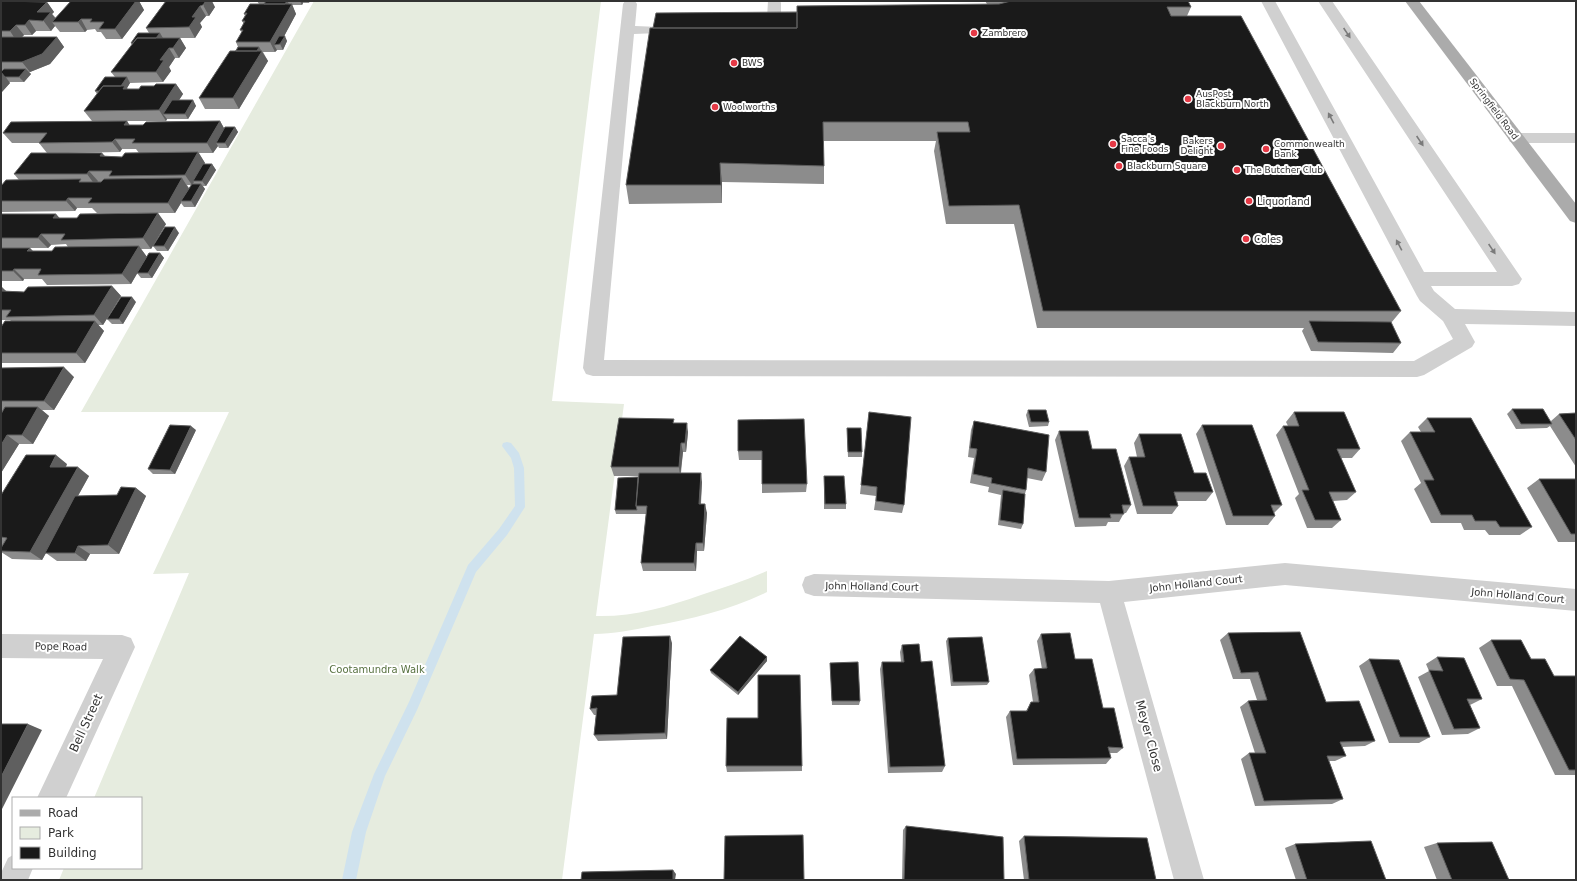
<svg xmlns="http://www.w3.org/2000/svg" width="1577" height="881" font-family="'DejaVu Sans',sans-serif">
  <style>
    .green { fill: #e6ecdf }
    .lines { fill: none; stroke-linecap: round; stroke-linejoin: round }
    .stream { fill: #cfe2ee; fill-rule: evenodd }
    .minor { fill: #d0d0d0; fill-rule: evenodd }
    .major { fill: #ababab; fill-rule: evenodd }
    .wall { fill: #8c8c8c; fill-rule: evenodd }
    .shaded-wall { fill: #5f5f5f }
    .building { fill: #1a1a1a; stroke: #5f5f5f }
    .oneway { fill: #7a7a7a }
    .poi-dot { fill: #e63946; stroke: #fff; stroke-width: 1.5 }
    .labels { text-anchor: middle; stroke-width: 4; stroke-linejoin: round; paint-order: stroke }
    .far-poi-label { font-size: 9px; fill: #333; stroke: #fff; text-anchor: start }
    .far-street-label { font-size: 9px; fill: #333; stroke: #fff }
    .poi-label { font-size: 10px; fill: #333; stroke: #fff; text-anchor: start }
    .street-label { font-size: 10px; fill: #333; stroke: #fff }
    .park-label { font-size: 10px; fill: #56703f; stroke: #fff }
    .near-street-label { font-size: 12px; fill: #333; stroke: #fff }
  </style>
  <rect width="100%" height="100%" fill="#fff"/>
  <path class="green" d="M314 1H601L552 401 624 404 596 616C633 617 667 607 701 595 723 588 745 581 767 571V592C730 610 692 619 652 626 633 630 613 634 594 634L562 880H59L64 868H141V798H94L189 573 153 574 229 412H81Z"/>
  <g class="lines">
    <path class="stream" d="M507 442 511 443 519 453 524 468 525 507 507 535 476 572 417 710 385 776 366 832 356 880H342L352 832 374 774 409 702 468 565 499 529 515 506 514 468 511 458 502 446 503 443Z"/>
    <path class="minor" d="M625 1H635L637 4 635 26 659 27 661 30 659 33 634 34 604 360 1414 361 1453 339 1443 321 1420 301 1417 296 1261 1H1275L1424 272H1497L1318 1H1332L1522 279 1519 284 1512 286H1431L1434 291 1455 309 1576 312V326L1465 324 1475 342 1472 347 1424 375 1417 377 593 376 586 374 583 368 623 4Z
      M768 1H780L781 3V18L779 21 774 22 769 21 767 18Z
      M1516 133H1576V143H1516L1510 142 1508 138 1510 134Z
      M1285 563 1576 589V611L1285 585 1124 602 1204 880H1174L1100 603 814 596 805 593 802 585 805 577 814 574 1109 581Z
      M1 634 122 635 131 638 135 647 66 798H37L103 659 1 658Z
      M13 855V868H33L28 880H1V873L8 858Z"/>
    <path class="major" d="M1405 1H1419L1576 204V223L1570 221Z"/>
  </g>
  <path class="wall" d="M35 1H139L144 10 122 39H106L101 32H97L95 29 87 30 85 32H60L55 26 51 31H36L32 35H24L22 37H57L64 47 50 64 30 72H29L31 74 24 82H9L10 83 1 93V3L36 2ZM47 2H70L56 18 52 14 54 12Z
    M166 1 215 7 209 16H206L200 23 202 27 195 38H163H180L186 48 179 58H175L169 67 171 71 163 82 130 83 127 88V89H139L154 86 176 84 183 94 179 100H193L196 106 188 119H167L166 121H127L129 125H143L220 121 224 128 235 127 238 132 228 148H219L218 146 213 153H199L205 163 204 164H212L216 170 206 186H203L205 189 195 207H184L181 203 175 213H97L92 208H77L75 211 1 212V186L19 180 14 174 47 153 39 143H12L3 133 92 121 84 111 97 94 95 91 115 77 111 72 132 45 131 43 149 33 146 28ZM122 149H136L139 153 122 157 105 156 102 153H68L120 152ZM187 185H191L189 188Z
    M257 1H310L309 3H303L302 5H292L296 14 284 36 287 41 283 50H277L275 52H263L268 61 239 109H205L199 98 238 47 236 42 242 32 240 30 244 24 242 21 245 16 244 14 259 4Z
    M985 1H1188L1191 7 1187 16 1401 311 1391 323 1401 343 1393 353 1311 351 1302 331 1304 328H1037L1014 224H946L934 151 936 141H823L824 166V184L722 182V203L629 204 626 185 653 28 797 12 989 4H987Z
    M1 214H56L59 218 166 224 151 249H141L147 257 142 265 160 253 164 258 152 278H141L137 273 131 284 47 285 42 279H24L23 281H1ZM66 244 68 247 52 251H33L30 248H48L51 245Z
    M179 233 168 251H157L153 246Z
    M112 286 121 296 103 325H98L104 331 85 363H1V327L11 321 10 320H1V287L6 291 24 292Z
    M136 302 123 324H112L107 319Z
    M1 368 74 377 54 410H42L49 416 33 444H19L1 473 3 411H1Z
    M1512 409 1551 421 1559 414 1576 413V467L1550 426 1547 428 1516 429 1507 414Z
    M1028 410 1049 422 1048 426 1029 427 1026 415Z
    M869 412 904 505 902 513 874 510 876 496 860 494Z
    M1294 412 1360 449 1352 458H1341L1356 492 1347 500 1333 501 1341 520 1332 528H1307L1295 498 1299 494 1276 435 1283 426H1288L1286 422Z
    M1427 418 1532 527 1520 535H1489L1485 530H1464L1461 523H1431L1414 489 1421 483 1401 441 1410 432H1421L1418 427Z
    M738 420 807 484 806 492 762 493V460H739L738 451Z
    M974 421 1046 472 1042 481 1027 478 1026 490 1025 494 1023 524 1021 529 998 525 1001 495 988 492 989 487 970 483 974 458 968 457 971 430Z
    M674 423 688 432 686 452H683L681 473 702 482 701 504 707 513 704 551H697L696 571H643L641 563 646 514H616L615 510 638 477 639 476H614L611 467Z
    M1202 425 1282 505 1274 513 1275 516 1268 525H1226L1196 434Z
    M847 428 862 452V457H848L847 433Z
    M196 430 175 474H153L148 469Z
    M1059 431 1092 449 1131 505 1126 513H1124L1119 522H1108L1106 526 1075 527 1055 440Z
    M1139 434 1194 473 1213 492 1206 501H1177L1178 506 1172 514H1137L1124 466 1129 457H1137L1134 443Z
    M67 464 66 467 89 476 78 496 117 495 136 488 146 496 119 554H90L86 561H57L46 553 42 560 12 559 1 552V548L3 545H1V495Z
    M824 476 846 504V509H824Z
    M1539 479H1576V542H1558L1527 488Z
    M1228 633 1326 702 1375 741 1365 746 1342 747 1346 756 1335 761H1329L1343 799 1332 804 1255 806 1241 759 1249 753H1255L1240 707 1248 701 1257 700 1250 679H1233L1220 640Z
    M1041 634 1075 659 1103 708 1123 748 1117 753H1110L1111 758 1106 764 1013 765 1006 717 1010 711H1026L1031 702H1033L1029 675 1034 669H1042L1037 641Z
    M948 638 989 682 987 685 951 686 946 641Z
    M1491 640 1531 659 1554 676H1576V775H1555L1512 686H1497L1479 648Z
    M672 643 667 739 598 741 594 735 596 715H594L590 709 617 695Z
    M902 645 921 662 945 766 942 772 888 773 880 669 882 662H901L900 652Z
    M767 657V661L738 695 711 673 710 670Z
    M1437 657 1482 699 1470 705 1480 728 1468 734 1442 735 1418 677 1429 671 1426 664Z
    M1369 659 1430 737 1419 743H1389L1359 666Z
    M830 663 860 701 859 705H832Z
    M726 766H802V771L727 772Z
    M906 826 1004 880H902L903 830Z
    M1024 836 1156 880H1024L1019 841Z
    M1437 843 1509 880H1437L1424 847Z
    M1295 844 1386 880H1296L1285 848Z"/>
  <path class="shaded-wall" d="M136 1H139L144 10 122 39 115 29Z
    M206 1H212L215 7 209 16 203 5Z
    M287 1 290 5 283 9Z
    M300 1H303V3L302 5Z
    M47 2 54 12 52 14 58 22H52L55 26 51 31 37 12Z
    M292 4 296 14 280 44 274 45 277 50 275 52 270 42Z
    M200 6 206 16 200 23 202 27 195 38 189 27 192 17Z
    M81 19 87 30 85 32 78 22Z
    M29 20 36 31 32 35 25 25Z
    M16 25 24 35 17 42 10 31Z
    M160 33 163 38 152 43Z
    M285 36 287 41 283 50 280 44Z
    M57 37 64 47 50 64 30 72 22 62Z
    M180 38 186 48 179 58 173 48Z
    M259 47 268 61 239 109 233 98 254 56Z
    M169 48 175 58 169 67 171 71 163 82 156 72 160 60Z
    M26 69 31 74 24 82 19 77Z
    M2 72 10 83 1 93V73Z
    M127 77 130 83 127 88 132 96 117 91Z
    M176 84 183 94 170 114H163L167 119 166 121 159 110Z
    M193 100 196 106 188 119 185 114Z
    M127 121 134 132 124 125Z
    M220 121 226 132 216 143 218 146 213 153 207 143Z
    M235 127 238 132 228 148 225 143Z
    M115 139 122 149 120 152 112 142Z
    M198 152 205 163 195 181H193L194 182 192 185 185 175Z
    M102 153 110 163 100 156Z
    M720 163 722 182V203L721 185Z
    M212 164 216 170 206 186 202 181Z
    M89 171 98 181 95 185 87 174Z
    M182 178 189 189 181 201V203L175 213 168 203Z
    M201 184 205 189 195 207 191 201Z
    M68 198 77 208 75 211 66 201Z
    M158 213 166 224 151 249 143 238Z
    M56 214 65 224 53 218Z
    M175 227 179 233 168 251 164 246Z
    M41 234 51 245 48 248 38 238Z
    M139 246 147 257 131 284 122 274Z
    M30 248 39 258 27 251Z
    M160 253 164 258 152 278 148 273Z
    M14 269 24 279 23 281 13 271Z
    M112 286 121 296 103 325 94 315Z
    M2 287 12 297 1 293V289Z
    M132 297 136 302 123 324 119 319Z
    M95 321 104 331 85 363 76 353Z
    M64 367 74 377 54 410 44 401Z
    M38 407 49 416 33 444 22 435Z
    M687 423 688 432 686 452 685 443Z
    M191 426 196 430 175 474 170 470Z
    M7 435 19 444 1 473V445Z
    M681 443 683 452 680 476 679 467Z
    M56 455 67 464 61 476 50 467Z
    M78 467 89 476 42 560 30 552Z
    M701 473 702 482 700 512 699 504Z
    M136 488 146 496 119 554 108 545Z
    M705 504 707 513 704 551 703 543Z
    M696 543 697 551 696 571 694 563Z
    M78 546 90 554 86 561 75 553Z
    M670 636 672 643 667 739 665 733Z
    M767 657V661L738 695V692Z
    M28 724 42 730 1 811V777Z
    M673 870 676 874 675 880H673Z"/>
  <path class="building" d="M2 1 47 2 37 12H51L43 21 29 20 25 25H16L10 31H1V3Z
    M71 1H136L115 29H99L104 22H90L92 19H81L78 22H52Z
    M166 1H206L203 5 200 6 192 17H196L189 27 146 28Z
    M266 1H287L285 4H264Z
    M1011 1H1188L1191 7H1167L1171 16H1241L1401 311H1043L1019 205 949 206 937 132H970L968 122H823L824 166 720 163 721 185H626L650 28H797V6L999 4Z
    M250 4H292L270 42H236L243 30H240L245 21H242L247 13 244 14Z
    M797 12V28H653L656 13Z
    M138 33H160L156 38H137L133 43H131Z
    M279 36H285L280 44 274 45Z
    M1 37H57L42 54 22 62H1Z
    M137 38H180L173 48H169L160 60H164L156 72H111Z
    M238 47H259L257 51H236Z
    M230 51H262L233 98H199Z
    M4 69H26L19 77H5L1 72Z
    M105 77H127L121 86H103L99 91H95Z
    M156 84H176L159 110 84 111 103 86H125L123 89H139L141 86H154Z
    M172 100H193L185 114H163Z
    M127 121 124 125H143L146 122 220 121 207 143H132L135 139H115L112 142 39 143 47 133H3L11 122Z
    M225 127H235L225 143H216Z
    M198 152 185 175 109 176 112 171H89L87 174H14L31 153H102L100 156 122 157 125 153Z
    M203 164H212L202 181H193Z
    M182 178 168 203H88L92 198H68L66 201H1V186L6 180 81 179 79 182H101L104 179Z
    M192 184H201L191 201H181Z
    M158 213 143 238 61 240 65 234H41L38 238H1V214H56L53 218H77L80 214Z
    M165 227H175L164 246H153Z
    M139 246 122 274 38 275 41 269H14L13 271H1V248H30L27 251H52L55 247Z
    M149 253H160L148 273H137Z
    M112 286 94 315 6 317 11 310H1V291L24 292 28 287Z
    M121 297H132L119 319H107Z
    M5 321H95L76 353H1V327Z
    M1309 321 1391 322 1401 343 1318 342Z
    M64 367 44 401H1V368Z
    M5 407H38L22 435H7L1 445V414Z
    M1512 409H1543L1552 424H1521Z
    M1028 410H1046L1049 422H1031Z
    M869 412 911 417 904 505 876 501 877 487 861 485Z
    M1294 412H1344L1360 449H1337L1356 492H1329L1341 520H1315L1302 490H1309L1283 426H1299Z
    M1576 413V440L1559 414Z
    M619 418 674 419 673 423H687L685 443H681L679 467H611Z
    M1427 418H1471L1532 527H1500L1496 521H1475L1472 515H1441L1424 480H1434L1410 432H1435Z
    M804 419 807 484H762V451H738V420Z
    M974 421 1049 435 1046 472 1028 468 1026 490 991 483 992 478 973 474 977 449 970 448Z
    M170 425 191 426 170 470 148 469Z
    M1202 425H1252L1282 505H1271L1275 516H1233Z
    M847 428H861L862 452H848Z
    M1059 431H1088L1092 449H1116L1131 505H1122L1124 514H1110L1111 518H1079Z
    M1139 434H1181L1194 473H1206L1213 492H1174L1178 506H1143L1129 457H1145Z
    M26 455H56L50 467H78L30 552 1 551V548L7 538 1 537V495Z
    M639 473H701L699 504H705L703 543H696L694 563H641L647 506H636Z
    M824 476H844L846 504H825Z
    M638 477 636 506 637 510H615L618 478Z
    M1539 479H1576V534H1571Z
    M121 487 136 488 108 545 78 546 75 553H45L75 496 117 495Z
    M1003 490 1025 494 1023 524 1000 520Z
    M1300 632 1326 702 1359 701 1375 741 1340 742 1346 756H1327L1343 799 1264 801 1249 753H1266L1248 701 1267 700 1258 672 1241 673 1228 633Z
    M1070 633 1075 659H1092L1103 708H1114L1123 748 1108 747 1111 758 1017 759 1010 711H1027L1031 702H1039L1034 669 1047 668 1041 634Z
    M670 636 665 733 594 735 597 708 590 709 592 696 617 695 623 637Z
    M740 636 767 657 738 692 710 670Z
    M982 637 989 682H953L948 638Z
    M1491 640H1521L1531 659H1545L1554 676H1576V770H1569L1524 680 1510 679Z
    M919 644 921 662 932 661 945 766 890 767 882 662H904L902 645Z
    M1437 657 1464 658 1482 699H1467L1480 728 1454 729 1429 670 1443 671Z
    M1369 659 1399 660 1430 737H1400Z
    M858 662 860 701H832L830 663Z
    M758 675H800L802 766H726L727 718H758Z
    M1 724H28L1 777Z
    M906 826 1003 837 1004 880H904Z
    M803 835 804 880H724L725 836Z
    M1024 836 1147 838 1156 880H1029Z
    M1371 841 1386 880H1307L1295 844Z
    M1492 842 1509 880H1452L1437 843Z
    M673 870V880H581L582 872Z"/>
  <defs><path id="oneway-solid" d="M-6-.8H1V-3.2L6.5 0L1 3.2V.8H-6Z"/></defs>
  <g class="oneway">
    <use href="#oneway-solid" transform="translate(1347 33) rotate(56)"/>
    <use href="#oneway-solid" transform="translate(1331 118) rotate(-118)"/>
    <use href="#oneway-solid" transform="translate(1420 141) rotate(56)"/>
    <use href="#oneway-solid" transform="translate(1399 245) rotate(-118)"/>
    <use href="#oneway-solid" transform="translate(1492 249) rotate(56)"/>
  </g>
  <g class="poi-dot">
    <circle cx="974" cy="33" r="4"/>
    <circle cx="734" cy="63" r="4"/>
    <circle cx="1188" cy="99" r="4"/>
    <circle cx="715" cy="107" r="4"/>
    <circle cx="1113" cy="144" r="4"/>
    <circle cx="1221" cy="146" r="4"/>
    <circle cx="1266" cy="149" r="4"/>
    <circle cx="1119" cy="166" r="4"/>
    <circle cx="1237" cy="170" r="4"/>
    <circle cx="1249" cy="201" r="4"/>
    <circle cx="1246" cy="239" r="4"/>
  </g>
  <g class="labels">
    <g class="far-poi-label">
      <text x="982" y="36">Zambrero</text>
      <text x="742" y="66">BWS</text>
      <text x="1196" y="97">AusPost<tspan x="1196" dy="10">Blackburn North</tspan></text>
      <text x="723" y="110">Woolworths</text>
      <text x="1121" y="142">Sacca's<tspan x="1121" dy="10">Fine Foods</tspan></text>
      <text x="1213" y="144" text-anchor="end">Bakers<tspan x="1213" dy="10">Delight</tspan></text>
      <text x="1274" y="147">Commonwealth<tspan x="1274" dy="10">Bank</tspan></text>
      <text x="1127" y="169">Blackburn Square</text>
      <text x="1245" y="173">The Butcher Club</text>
    </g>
    <g class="far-street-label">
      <text transform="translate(1494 109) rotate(53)" y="3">Springfield Road</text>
    </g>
    <g class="poi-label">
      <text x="1257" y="205">Liquorland</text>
      <text x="1254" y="243">Coles</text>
    </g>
    <g class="street-label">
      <text transform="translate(1196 583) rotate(-6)" y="4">John Holland Court</text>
      <text transform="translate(872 586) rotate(1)" y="4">John Holland Court</text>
      <text transform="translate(1518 595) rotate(5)" y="4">John Holland Court</text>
      <text transform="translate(61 646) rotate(1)" y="4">Pope Road</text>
    </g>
    <g class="park-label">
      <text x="377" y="673">Cootamundra Walk</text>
    </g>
    <g class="near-street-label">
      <text transform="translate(86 723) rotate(-65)" y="4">Bell Street</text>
      <text transform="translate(1149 736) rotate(75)" y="4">Meyer Close</text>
    </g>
  </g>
  <rect width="1577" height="881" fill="none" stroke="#333333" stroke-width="4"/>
  <rect x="12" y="797" width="130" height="72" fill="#ffffff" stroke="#adadad"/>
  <rect x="20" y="810" width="20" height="6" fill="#ababab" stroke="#adadad"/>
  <text x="48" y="817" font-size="12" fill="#333333">Road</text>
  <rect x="20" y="827" width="20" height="12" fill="#e6ecdf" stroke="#adadad"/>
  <text x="48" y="837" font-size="12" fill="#333333">Park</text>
  <rect x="20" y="847" width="20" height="12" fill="#1a1a1a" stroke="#adadad"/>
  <text x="48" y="857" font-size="12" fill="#333333">Building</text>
</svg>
